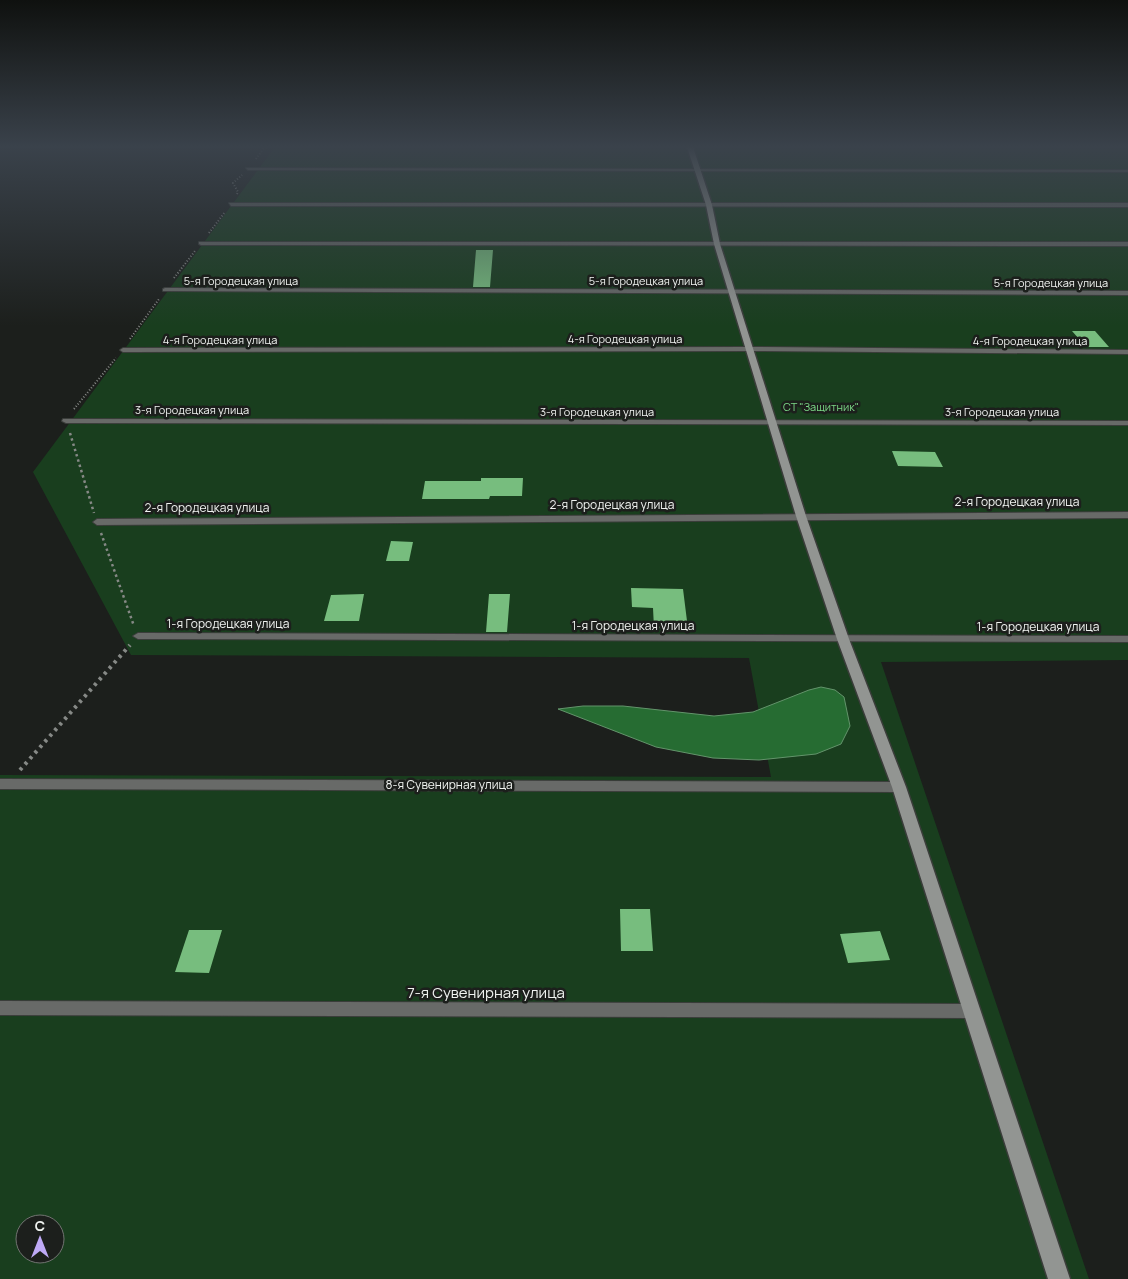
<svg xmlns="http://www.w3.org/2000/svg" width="1128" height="1279" font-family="Manrope,sans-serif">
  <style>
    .green { fill: #193e1e; fill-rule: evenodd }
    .water { fill: #266c32; stroke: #63946b }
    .building { fill: #77bd7e }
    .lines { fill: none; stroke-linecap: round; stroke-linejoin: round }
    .lane-casing { stroke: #3a3d3a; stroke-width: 2 }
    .secondary-casing { stroke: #3a3d3a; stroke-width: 3 }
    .path-far2 { stroke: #868986; stroke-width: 2; stroke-dasharray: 1 2; stroke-linecap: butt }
    .path-far1 { stroke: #868986; stroke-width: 2.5; stroke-dasharray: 2.5 3; stroke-linecap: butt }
    .path { stroke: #868986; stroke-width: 4; stroke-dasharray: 3 4.5; stroke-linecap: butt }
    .lane { fill: #686a68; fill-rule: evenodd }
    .secondary { fill: #929592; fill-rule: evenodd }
    .labels { text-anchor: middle; stroke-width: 5; stroke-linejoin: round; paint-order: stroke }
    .far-street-label { font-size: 11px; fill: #f0f3f0; stroke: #1c1f1c }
    .far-park-label { font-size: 11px; fill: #7cd987; stroke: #1c1f1c }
    .street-label { font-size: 12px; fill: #f0f3f0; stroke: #1c1f1c }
    .near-street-label { font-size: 15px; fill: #f0f3f0; stroke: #1c1f1c }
  </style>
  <rect width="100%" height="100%" fill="#1c1f1c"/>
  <path class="green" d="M275 147H1128V660L881 662 1089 1279H0V775L771 777 749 658 131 655 33 472ZM25 1224H55V1254H25Z"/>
  <path class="water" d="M821 687 835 690 844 697 850 726 841 744 816 754 759 760 713 758 656 747 558 709 583 706H623L714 716 753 712 809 690Z"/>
  <path class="building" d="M476 250H493L490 287H473Z
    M1072 331H1095L1109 347H1086Z
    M892 451 935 452 943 467 898 466Z
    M481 478H523L522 496H490L489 499H422L425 481H481Z
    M391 541 413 542 409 561H386Z
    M631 588 683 589 688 629 654 628 653 608 632 607Z
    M364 594 359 621H324L331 595Z
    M489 594H510L507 632H486Z
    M620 909H650L653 951H621Z
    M189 930H222L209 973 175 972Z
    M880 931 890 960 848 963 840 934Z"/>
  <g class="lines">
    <g class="lane-casing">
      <path id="lane" d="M246 168 1128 170V172L248 170Z
        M229 203H1128V207L231 206Z
        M199 242H1128V246L201 245 199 244Z
        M165 288 1128 291V295L163 291V289Z
        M750 347 1128 350V354L750 351 123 352 120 350 123 348Z
        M63 419 1128 421V425L66 423 62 421Z
        M1128 512V518L97 525 93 522 97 519Z
        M138 633 1128 636V642L138 639 133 636Z
        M0 779 899 782 903 784 905 787 903 790 899 792 0 789Z
        M0 1001 972 1004 977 1006 979 1011 977 1016 972 1018 0 1015Z"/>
    </g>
    <g class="secondary-casing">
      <path id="secondary" d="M687 147H693L712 205 720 244 806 516 849 639 906 787 1070 1279H1048L892 787 837 639 796 516 714 244 706 205Z"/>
    </g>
    <path class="path-far2" d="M256 159 263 149 267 147
      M237 194 238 192 233 183 242 175
      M209 233 225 212
      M174 278 195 251
      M130 339 159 299
      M74 409 116 358"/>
    <path class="path-far1" d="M70 433 94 513
      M101 533 134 626"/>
    <path class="path" d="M20 770 130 645"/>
    <use href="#lane" class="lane"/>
    <use href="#secondary" class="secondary"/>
  </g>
  <linearGradient id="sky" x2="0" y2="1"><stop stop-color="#0f110f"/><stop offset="0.45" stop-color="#3a424b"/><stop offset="1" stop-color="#3a424b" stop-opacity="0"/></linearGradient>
  <rect width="1128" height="326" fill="url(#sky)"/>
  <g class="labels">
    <g class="far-street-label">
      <text x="241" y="285">5-я Городецкая улица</text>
      <text x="646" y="285">5-я Городецкая улица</text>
      <text x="1051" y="287">5-я Городецкая улица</text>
      <text x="625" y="343">4-я Городецкая улица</text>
      <text x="220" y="344">4-я Городецкая улица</text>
      <text x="1030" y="345">4-я Городецкая улица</text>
      <text x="192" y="414">3-я Городецкая улица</text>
      <text x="597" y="416">3-я Городецкая улица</text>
      <text x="1002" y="416">3-я Городецкая улица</text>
    </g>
    <g class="far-park-label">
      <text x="821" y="411">СТ "Защитник"</text>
    </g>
    <g class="street-label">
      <text x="1017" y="506">2-я Городецкая улица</text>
      <text x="612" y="509">2-я Городецкая улица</text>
      <text x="207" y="512">2-я Городецкая улица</text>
      <text x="228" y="628">1-я Городецкая улица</text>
      <text x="633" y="630">1-я Городецкая улица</text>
      <text x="1038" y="631">1-я Городецкая улица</text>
      <text x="449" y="789">8-я Сувенирная улица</text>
    </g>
    <g class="near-street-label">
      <text x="486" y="998">7-я Сувенирная улица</text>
    </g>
  </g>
  <g transform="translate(40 1239)"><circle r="24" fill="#1c1f1c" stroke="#717471"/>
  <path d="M0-4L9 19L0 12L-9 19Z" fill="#bea9f5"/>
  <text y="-8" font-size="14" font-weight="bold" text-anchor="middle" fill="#f0f3f0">С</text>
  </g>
</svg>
